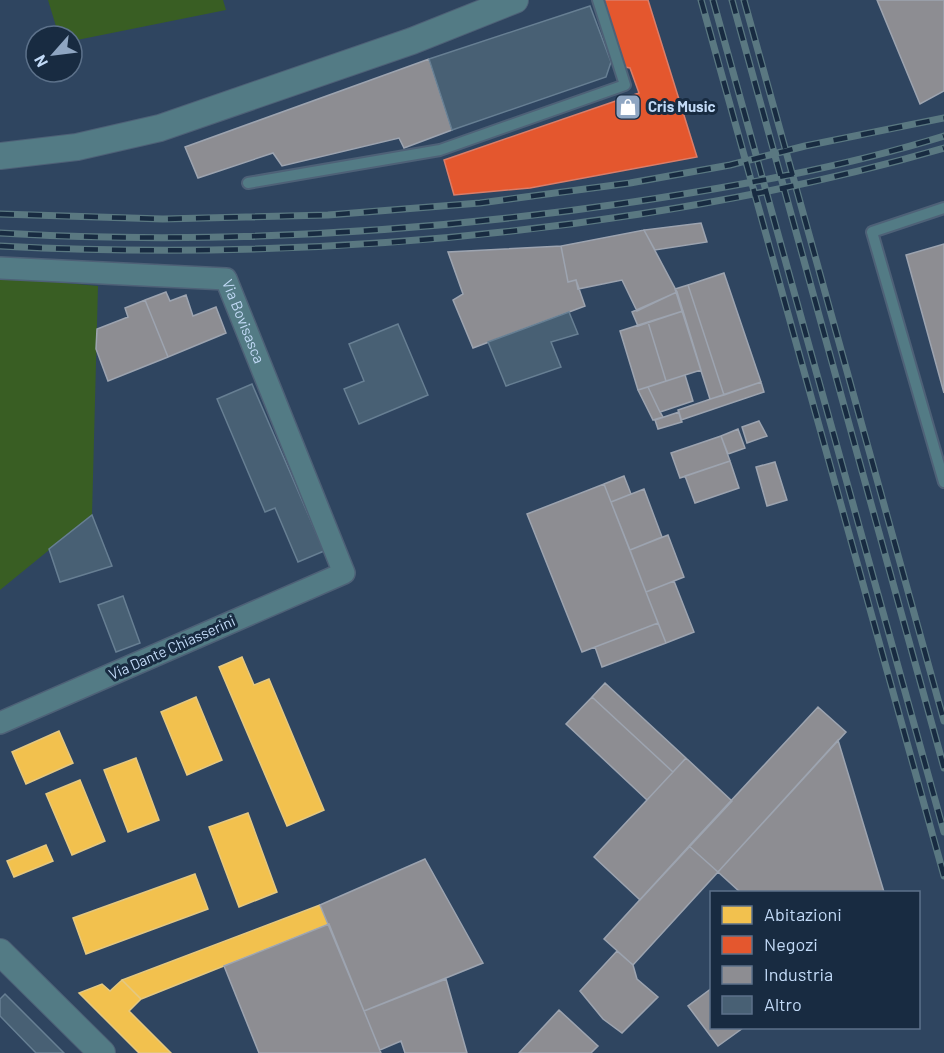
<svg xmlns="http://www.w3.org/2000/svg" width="944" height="1053" font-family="Barlow,sans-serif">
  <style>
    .green { fill: #395e23 }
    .homes { fill: #f2c14e; stroke: #e4c881; stroke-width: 1.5 }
    .shops { fill: #e4572e; stroke: #da7e6a; stroke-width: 1.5 }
    .industry { fill: #8d8d92; stroke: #9da4b0; stroke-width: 1.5 }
    .building { fill: #486074; stroke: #677f93; stroke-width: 1.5 }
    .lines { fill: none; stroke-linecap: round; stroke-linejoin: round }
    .service-casing { stroke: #4e6177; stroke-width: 14 }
    .minor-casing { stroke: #4e6177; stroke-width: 24 }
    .tertiary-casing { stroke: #4e6177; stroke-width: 28 }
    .service { stroke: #537b85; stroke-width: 10 }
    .minor { stroke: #537b85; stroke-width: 21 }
    .tertiary { stroke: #537b85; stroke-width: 26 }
    .rail-casing { stroke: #5a7881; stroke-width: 7 }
    .rail { stroke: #182b41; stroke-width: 4.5; stroke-dasharray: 14; stroke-linecap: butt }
    .labels { text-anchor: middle; stroke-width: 6; stroke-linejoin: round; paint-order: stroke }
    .poi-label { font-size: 15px; font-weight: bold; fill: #c2daf7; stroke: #182b41; text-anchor: start }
    .street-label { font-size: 15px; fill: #c2daf7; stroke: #182b41 }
  </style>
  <rect width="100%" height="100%" fill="#2f4560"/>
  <path class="green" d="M48 0H223L226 10 72 41V36H59Z
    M0 277 98 286 92 515 0 590Z"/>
  <path class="homes" d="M242 657 254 685 269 679 324 810 287 826 219 667Z
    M196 697 222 760 187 775 161 712Z
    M59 731 73 763 26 784 12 752Z
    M136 758 159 820 128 832 104 770Z
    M80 780 105 841 72 855 46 794Z
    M248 813 277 892 239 907 209 827Z
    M46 845 53 861 14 877 7 861Z
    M195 874 208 909 86 954 73 918Z
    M320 905 329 924 141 999 122 980Z
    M122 980 141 999 129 1011 171 1053H139L79 993 102 984 110 991Z"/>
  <path class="shops" d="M604 0H648L697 157 530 188 454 195 444 160 639 93 630 68 625 67Z"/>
  <path class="industry" d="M877 0H944V91L920 104Z
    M429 59 452 130 404 148 399 138 282 166 273 153 198 178 185 147Z
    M701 223 707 242 655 250 644 230Z
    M644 230 677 292 637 311 622 280 578 289 576 280 568 282 561 246Z
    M944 244V393L906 255Z
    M561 246 568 282 576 280 585 306 473 348 453 300 463 294 448 252Z
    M724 273 761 382 724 395 688 285Z
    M688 285 724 395 710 399 675 289Z
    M166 292 170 301 186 295 193 316 216 307 226 333 168 357 145 300Z
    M677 292 683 311 638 326 632 312Z
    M145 300 168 357 108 381 96 349 97 329 128 317 125 308Z
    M683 311 701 370 666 381 648 322Z
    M648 322 666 381 638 390 620 331Z
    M685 375 693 401 660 412 648 387Z
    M761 382 764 392 681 420 678 410Z
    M648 387 660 412 663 417 653 420 638 390Z
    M679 412 682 422 658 429 655 420Z
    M759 421 767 436 747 443 742 427Z
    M738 429 745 448 728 454 721 436Z
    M721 436 730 461 680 478 671 453Z
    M730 461 739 488 695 503 685 476Z
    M775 462 787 500 767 506 756 467Z
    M624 476 631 494 611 502 604 484Z
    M604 484 658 623 582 652 527 514Z
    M644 489 662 537 630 550 611 502Z
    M668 535 684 577 646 592 630 550Z
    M674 581 694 632 666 643 646 592Z
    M658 623 666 643 602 667 595 647Z
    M605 683 686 758 673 772 592 697Z
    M592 697 673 772 647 800 566 724Z
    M818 707 846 732 718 872 689 846Z
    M838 740 884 892H740L718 872Z
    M686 758 732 801 640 900 594 857Z
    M689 846 718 872 633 965 604 939Z
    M425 859 483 963 364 1011 320 905Z
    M329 924 381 1053H259L224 966Z
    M617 951 633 965 637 979 658 997 622 1033 603 1019 580 991Z
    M446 979 467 1053H405L401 1041 380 1050 364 1011Z
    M712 988V1028H743L718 1046 688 1006Z
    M559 1010 598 1046 591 1053H519Z"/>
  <path class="building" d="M590 6 611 62 606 77 452 130 429 59Z
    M569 312 578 334 551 342 561 367 506 386 488 342Z
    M398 324 428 395 359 424 344 389 364 381 349 344Z
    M252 384 324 551 298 562 275 508 265 512 217 399Z
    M92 515 112 566 60 582 49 549Z
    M123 596 140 643 116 652 98 605Z
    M5 994 64 1053H36L0 1016V999Z"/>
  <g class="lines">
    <g class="service-casing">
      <path id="service" d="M248 183 440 150 625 85 598 0
        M944 208 872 232 944 482"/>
    </g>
    <g class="minor-casing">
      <g id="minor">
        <path id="s1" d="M0 268 226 279 344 573 0 723"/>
      </g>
    </g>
    <g class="tertiary-casing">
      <path id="tertiary" d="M0 156 77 147 160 128 412 41 515 0
        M0 952 102 1053"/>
    </g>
    <use href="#service" class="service"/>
    <use href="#minor" class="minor"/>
    <use href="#tertiary" class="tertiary"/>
    <g class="rail-casing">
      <path id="rail" d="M701 0 944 876
        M713 0 944 832
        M732 0 944 768
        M744 0 944 721
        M0 214 163 219 328 215 480 203 630 183 730 165 805 146 944 118
        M0 233C208 245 419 233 626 203 733 187 840 168 944 136
        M0 246C214 257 428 247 640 214 743 198 844 177 944 148"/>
    </g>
    <use href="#rail" class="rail"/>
  </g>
  <defs>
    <g id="shop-square" transform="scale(1.35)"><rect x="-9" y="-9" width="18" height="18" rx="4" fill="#8fa6c2" stroke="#182b41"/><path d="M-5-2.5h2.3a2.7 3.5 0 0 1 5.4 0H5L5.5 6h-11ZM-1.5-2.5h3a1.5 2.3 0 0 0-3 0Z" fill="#fff"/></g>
  </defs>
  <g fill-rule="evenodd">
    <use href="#shop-square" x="628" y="107"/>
  </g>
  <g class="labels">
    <g class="poi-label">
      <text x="648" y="112">Cris Music</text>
    </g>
    <g class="street-label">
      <text dy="5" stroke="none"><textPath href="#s1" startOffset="272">Via Bovisasca</textPath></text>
      <text transform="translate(172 648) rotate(-24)" y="5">Via Dante Chiasserini</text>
    </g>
  </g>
  <rect x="710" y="891" width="210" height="138" fill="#182b41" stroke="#5c718a" stroke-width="1.5"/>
  <rect x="722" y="906" width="30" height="18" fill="#f2c14e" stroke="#5c718a" stroke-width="1.5"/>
  <text x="764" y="921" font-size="18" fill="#c2daf7">Abitazioni</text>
  <rect x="722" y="936" width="30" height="18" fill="#e4572e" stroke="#5c718a" stroke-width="1.5"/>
  <text x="764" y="951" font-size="18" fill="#c2daf7">Negozi</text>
  <rect x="722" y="966" width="30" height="18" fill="#8d8d92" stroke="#5c718a" stroke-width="1.5"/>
  <text x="764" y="981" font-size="18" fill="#c2daf7">Industria</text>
  <rect x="722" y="996" width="30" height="18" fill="#486074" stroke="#5c718a" stroke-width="1.5"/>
  <text x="764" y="1011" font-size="18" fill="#c2daf7">Altro</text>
  <g transform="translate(54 54) rotate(242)"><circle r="28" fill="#182b41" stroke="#5c718a" stroke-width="1.5"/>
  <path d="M0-4.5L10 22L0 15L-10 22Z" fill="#8fa6c2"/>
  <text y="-9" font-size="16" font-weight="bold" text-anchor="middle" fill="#c2daf7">N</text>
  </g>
</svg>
